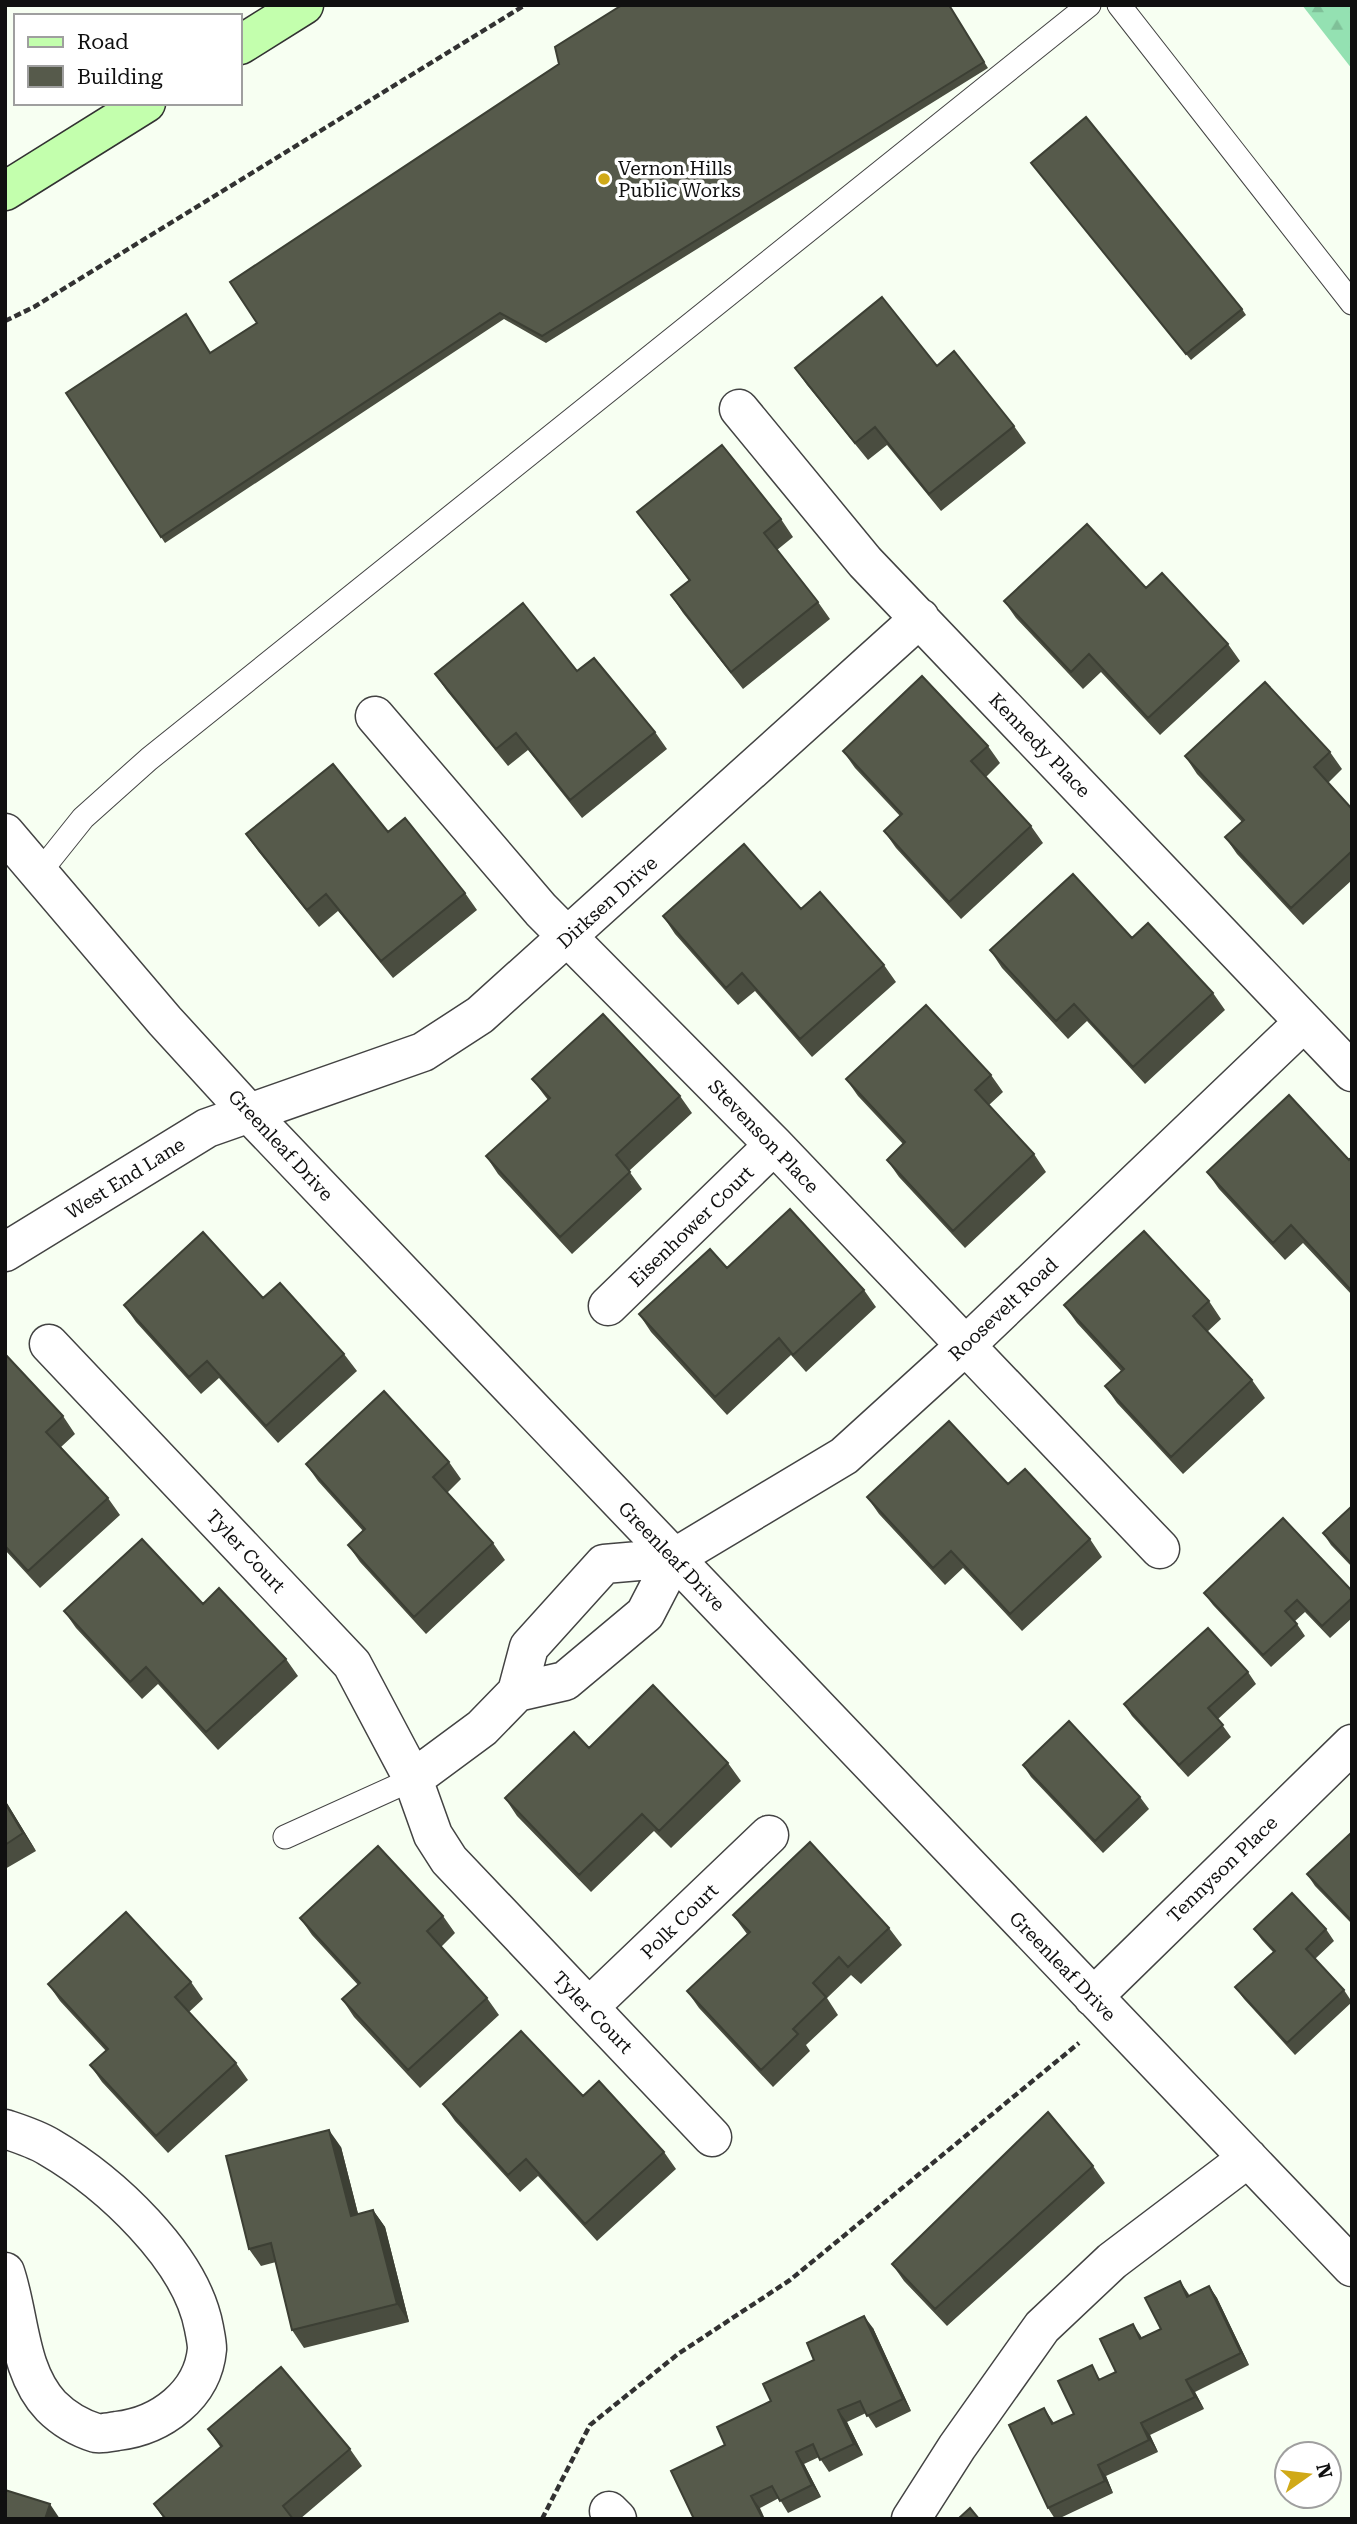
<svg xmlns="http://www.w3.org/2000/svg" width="1357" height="2524" font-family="'Roboto Serif',serif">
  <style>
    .forest { fill: url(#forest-firs) }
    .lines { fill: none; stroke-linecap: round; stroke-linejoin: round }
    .service-casing { stroke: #434343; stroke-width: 25 }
    .minor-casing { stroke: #434343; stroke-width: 41 }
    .secondary-casing { stroke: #323232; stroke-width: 41 }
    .path { stroke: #323232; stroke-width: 4.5; stroke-dasharray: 7 3.5; stroke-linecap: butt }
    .service { stroke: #fff; stroke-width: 23 }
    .minor { stroke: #fff; stroke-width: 38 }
    .secondary { stroke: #c3ffad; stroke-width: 38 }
    .wall { fill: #4a4d40 }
    .shaded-wall { fill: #3c3f34 }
    .building { fill: #565a4b; stroke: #3c3f34; stroke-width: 2 }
    .poi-dot { fill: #d0a918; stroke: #fff; stroke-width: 2.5 }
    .labels { text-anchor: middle; stroke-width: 7; stroke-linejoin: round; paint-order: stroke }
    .poi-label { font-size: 19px; fill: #101010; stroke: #fff; text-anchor: start }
    .street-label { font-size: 19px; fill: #101010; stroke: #fff }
  </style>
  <defs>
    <pattern id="forest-firs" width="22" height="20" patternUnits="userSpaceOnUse" patternTransform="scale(1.75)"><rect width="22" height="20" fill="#94e1b2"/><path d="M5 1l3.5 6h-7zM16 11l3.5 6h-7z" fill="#7fc098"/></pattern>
  </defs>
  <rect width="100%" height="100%" fill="#f7fff2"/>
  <path class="forest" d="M1302 5H1352V69Z"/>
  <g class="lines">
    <g class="service-casing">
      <path id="service" d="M1119 5 1352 303
        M39 873 83 818 149 759 1089 5
        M285 1837 413 1779"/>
    </g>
    <g class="minor-casing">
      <path id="minor" d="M739 409 865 562 1352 1072
        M375 716 541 910 774 1145 1160 1549
        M5 833 165 1021 250 1114 1352 2267
        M5 1252 207 1128 423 1052 480 1015 920 618
        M608 1306 774 1145
        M49 1344 352 1664 413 1779 433 1835 449 1860 712 2137
        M517 1692 565 1681 645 1614 674 1558
        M413 1779 482 1728 517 1692 529 1647 604 1564 674 1558 844 1456 965 1346 1304 1022
        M1093 1997 1352 1744
        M589 2007 769 1835
        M5 2129C20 2134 36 2139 49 2147 109 2182 191 2257 204 2328 205 2334 207 2342 207 2349 203 2395 161 2426 117 2431 111 2432 102 2434 96 2433 80 2428 63 2418 51 2406 18 2371 20 2316 5 2272
        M609 2511 617 2519
        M911 2519 957 2447 1042 2327 1112 2261 1248 2158"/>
    </g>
    <g class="secondary-casing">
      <path id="secondary" d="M240 45 304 5
        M5 191 146 103"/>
    </g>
    <path class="path" d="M5 321 34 307 525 5
      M542 2519 590 2425 678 2354 790 2280 1079 2043"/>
    <use href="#service" class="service"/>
    <use href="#minor" class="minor"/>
    <use href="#secondary" class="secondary"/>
  </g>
  <path class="wall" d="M949 5 988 68 546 343 504 319 165 543 66 393 211 353Z
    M1031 163 1242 309 1246 315 1191 360Z
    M937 366 1014 426 1026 443 941 511 887 445 868 460 807 385 795 368Z
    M637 512 781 519 793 537 777 550 818 602 830 619 743 689 683 613 671 595 689 581Z
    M1146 588 1228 644 1240 661 1160 735 1101 672 1083 689 1016 618 1004 601Z
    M577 671 655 732 667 749 582 818 528 750 508 766 447 691 435 674Z
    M988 746 1000 763 986 777 1031 826 1043 843 961 919 896 848 884 831 900 816 855 768 843 751Z
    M1330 752 1342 769 1328 783 1352 809V880L1303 925 1237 854 1225 837 1242 822 1197 774 1185 756Z
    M388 832 465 893 477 910 393 978 338 911 319 927 258 851 246 834Z
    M801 909 884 965 896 982 812 1057 755 991 738 1005 675 934 663 916Z
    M1132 938 1213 993 1225 1010 1145 1084 1087 1021 1068 1039 1002 968 990 950Z
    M991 1075 1003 1092 989 1105 1034 1154 1046 1172 965 1248 899 1177 887 1160 903 1144 858 1096 846 1079Z
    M532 1079 680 1096 692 1113 629 1171 642 1189 572 1254 498 1174 486 1156 548 1100Z
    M1352 1157V1295L1303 1243 1285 1260 1219 1189 1207 1172 1349 1160Z
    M727 1268 864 1290 876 1307 806 1372 791 1355 727 1415 651 1332 639 1314Z
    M263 1298 344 1354 357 1371 278 1443 219 1378 201 1394 136 1322 124 1305Z
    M1209 1301 1221 1319 1207 1332 1252 1380 1265 1398 1183 1474 1117 1403 1105 1386 1121 1371 1077 1323 1064 1305Z
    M5 1354 63 1416 75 1434 61 1447 108 1498 120 1515 40 1588 5 1550Z
    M449 1462 461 1479 447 1493 493 1543 505 1560 426 1634 360 1562 348 1545 363 1531 318 1481 306 1464Z
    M1008 1484 1090 1539 1102 1557 1022 1631 963 1568 945 1585 879 1514 867 1497Z
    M1352 1506V1567L1331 1545 1323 1533Z
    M1352 1591V1618L1330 1638 1305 1612 1295 1621 1305 1636 1271 1667 1213 1605 1204 1593Z
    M203 1604 286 1659 298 1676 218 1750 158 1684 142 1699 76 1628 64 1611Z
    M1248 1672 1256 1684 1218 1719 1231 1737 1188 1777 1132 1716 1124 1704Z
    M589 1748 728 1763 741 1781 671 1848 654 1831 591 1892 517 1816 505 1798Z
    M1023 1765 1140 1797 1149 1809 1103 1853 1031 1777Z
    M5 1800 36 1851 5 1869Z
    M1352 1832V1924L1315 1886 1307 1874Z
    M733 1915 889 1928 902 1945 861 1984 851 1975 827 1998 838 2015 806 2045 810 2051 773 2087 699 2008 687 1991 747 1934Z
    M443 1916 455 1933 441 1947 487 1998 499 2015 420 2088 354 2017 342 1999 358 1985 312 1935 300 1918Z
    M1254 1929H1326L1334 1941 1315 1959 1344 1990 1352 2002 1295 2055 1244 1999 1235 1987 1273 1952 1262 1940Z
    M191 1982 203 1999 189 2012 236 2063 248 2080 168 2153 102 2082 90 2065 106 2051 60 2001 48 1984Z
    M583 2096 664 2152 676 2169 597 2241 538 2176 520 2192 455 2121 443 2104Z
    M341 2147 358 2214 373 2210 385 2227 409 2322 304 2348 292 2330 276 2262 261 2266 249 2249Z
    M1093 2166 1105 2183 947 2326 904 2281 892 2264Z
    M1209 2286 1217 2298 1249 2365 1195 2392 1204 2409 1150 2435 1158 2452 1106 2476 1113 2493 1058 2519H1055L1048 2508 1044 2408 1054 2423 1074 2414 1101 2379 1116 2372 1142 2337 1161 2329 1188 2293 1189 2296Z
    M873 2328 911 2411 876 2428 866 2413 847 2422 863 2455 829 2472 819 2457 804 2464 821 2497 788 2513 779 2498 760 2508 694 2519 725 2445 814 2360Z
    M208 2429 350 2449 362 2466 300 2519H164L154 2504 221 2448Z"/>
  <path class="shaded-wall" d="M5 1800 36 1851 23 1833 5 1803Z
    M329 2130 341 2147 363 2233 351 2216Z
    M373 2210 385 2227 409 2322 397 2304Z
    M1180 2281 1188 2293 1195 2309 1187 2297Z
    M1209 2286 1217 2298 1249 2365 1241 2353Z
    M864 2316 873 2328 911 2411 903 2399Z
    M1133 2324 1141 2336 1148 2351 1140 2339Z
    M1186 2380 1195 2392 1204 2409 1195 2397Z
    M838 2410 847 2422 863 2455 854 2444Z
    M1141 2423 1150 2435 1158 2452 1149 2440Z
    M796 2452 804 2464 821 2497 812 2485Z
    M1098 2465 1106 2476 1113 2493 1105 2481Z
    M751 2496 760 2508 765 2519H763Z
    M50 2504 60 2519H45Z"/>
  <path class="building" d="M622 5H949L984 62 542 336 500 313 161 537 66 393 186 314 210 353 257 323 230 282 559 64 555 47Z
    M1086 117 1242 309 1186 354 1031 163Z
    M882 297 937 366 954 351 1014 426 929 494 875 427 855 443 795 368Z
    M722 445 781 519 764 533 818 602 731 672 671 595 690 580 637 512Z
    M1087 524 1146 588 1162 573 1228 644 1148 718 1089 654 1071 672 1004 601Z
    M523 603 577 671 594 658 655 732 570 800 516 733 496 749 435 674Z
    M922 676 988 746 971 761 1031 826 949 902 884 831 902 814 843 751Z
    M1265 682 1330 752 1314 767 1352 809V851L1291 908 1225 837 1244 820 1185 756Z
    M333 764 388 832 405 818 465 893 381 961 326 894 307 910 246 834Z
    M744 844 801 909 820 892 884 965 800 1039 742 973 726 988 663 916Z
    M1073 874 1132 938 1148 923 1213 993 1133 1067 1074 1004 1056 1021 990 950Z
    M926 1005 991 1075 975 1090 1034 1154 953 1231 887 1160 905 1142 846 1079Z
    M603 1014 680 1096 616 1155 630 1172 560 1237 486 1156 550 1098 532 1079Z
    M1289 1095 1349 1160 1352 1157V1288L1350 1289 1291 1225 1273 1243 1207 1172Z
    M790 1209 864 1290 793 1355 779 1338 715 1397 639 1314 710 1249 727 1268Z
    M1144 1231 1209 1301 1193 1316 1252 1380 1171 1457 1105 1386 1124 1369 1064 1305Z
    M203 1232 263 1298 280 1283 344 1354 266 1426 207 1361 189 1377 124 1305Z
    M5 1354 63 1416 46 1432 108 1498 28 1571 5 1546Z
    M384 1391 449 1462 433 1477 493 1543 414 1617 348 1545 365 1529 306 1464Z
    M949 1421 1008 1484 1025 1469 1090 1539 1010 1614 951 1551 933 1568 867 1497Z
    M1352 1506V1564L1323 1533Z
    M1283 1518 1352 1591V1598L1322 1626 1297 1600 1285 1611 1297 1624 1263 1655 1204 1593Z
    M142 1539 203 1604 219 1588 286 1659 206 1732 146 1667 130 1682 64 1611Z
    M1208 1628 1248 1672 1208 1708 1223 1725 1179 1765 1124 1704Z
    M653 1685 728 1763 659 1831 642 1814 579 1875 505 1798 574 1732 589 1748Z
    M1069 1721 1140 1797 1095 1841 1023 1765Z
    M5 1803 23 1833 5 1845Z
    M1352 1832V1919L1351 1920 1307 1874Z
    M810 1842 889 1928 848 1967 839 1957 813 1983 826 1997 793 2029 798 2034 761 2070 687 1991 750 1932 733 1915Z
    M378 1846 443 1916 427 1931 487 1998 408 2070 342 1999 360 1983 300 1918Z
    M1292 1893 1326 1929 1306 1949 1344 1990 1287 2043 1235 1987 1275 1951 1254 1929Z
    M126 1912 191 1982 175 1997 236 2063 156 2136 90 2065 108 2049 48 1984Z
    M521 2031 583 2096 599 2081 664 2152 585 2224 526 2159 508 2175 443 2104Z
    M1048 2112 1093 2166 935 2309 892 2264Z
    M329 2130 351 2216 373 2210 397 2304 292 2330 271 2243 249 2249 226 2156Z
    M1180 2281 1187 2297 1209 2286 1241 2353 1186 2380 1195 2397 1141 2423 1149 2440 1098 2465 1105 2481 1048 2508 1009 2425 1044 2408 1052 2424 1074 2414 1058 2381 1092 2365 1099 2380 1116 2372 1100 2339 1133 2324 1140 2339 1161 2329 1145 2298Z
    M864 2316 903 2399 867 2416 860 2401 838 2410 854 2444 820 2460 813 2444 796 2452 812 2485 780 2501 772 2486 751 2496 763 2519H694L671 2471 725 2445 717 2427 771 2401 763 2384 814 2360 807 2343Z
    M281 2367 350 2449 283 2506 293 2519H166L154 2504 222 2446 208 2429Z
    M5 2490 50 2504 45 2519H5Z
    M970 2508 979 2519H958Z"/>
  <circle class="poi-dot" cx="604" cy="179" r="7"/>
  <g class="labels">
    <g class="poi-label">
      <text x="618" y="175">Vernon Hills<tspan x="618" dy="22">Public Works</tspan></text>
    </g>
    <g class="street-label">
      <text transform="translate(1040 745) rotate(46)" y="7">Kennedy Place</text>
      <text transform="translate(607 902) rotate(-42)" y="7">Dirksen Drive</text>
      <text transform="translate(764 1136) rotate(46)" y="7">Stevenson Place</text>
      <text transform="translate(281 1145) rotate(47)" y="7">Greenleaf Drive</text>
      <text transform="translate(125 1178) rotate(-32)" y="7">West End Lane</text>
      <text transform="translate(691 1226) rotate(-44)" y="7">Eisenhower Court</text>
      <text transform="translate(1003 1309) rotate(-43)" y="7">Roosevelt Road</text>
      <text transform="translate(246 1551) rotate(47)" y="7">Tyler Court</text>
      <text transform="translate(672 1556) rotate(46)" y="7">Greenleaf Drive</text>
      <text transform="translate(1222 1869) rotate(-44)" y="7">Tennyson Place</text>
      <text transform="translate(679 1921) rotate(-44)" y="7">Polk Court</text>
      <text transform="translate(1063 1966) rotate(46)" y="7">Greenleaf Drive</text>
      <text transform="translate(593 2012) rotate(46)" y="7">Tyler Court</text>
    </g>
  </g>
  <rect width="1357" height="2524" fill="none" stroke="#101010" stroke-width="14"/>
  <rect x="14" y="14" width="228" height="91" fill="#ffffff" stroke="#9f9f9f" stroke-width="2"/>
  <rect x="28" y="37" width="35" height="10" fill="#c3ffad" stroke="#9f9f9f" stroke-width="2"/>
  <text x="77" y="49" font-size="21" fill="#101010">Road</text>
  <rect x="28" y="66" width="35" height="21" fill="#565a4b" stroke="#9f9f9f" stroke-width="2"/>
  <text x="77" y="84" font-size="21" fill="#101010">Building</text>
  <g transform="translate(1308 2475) rotate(76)"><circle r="33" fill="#ffffff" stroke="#9f9f9f" stroke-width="2"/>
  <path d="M0-5L12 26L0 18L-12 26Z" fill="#d0a918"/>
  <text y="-10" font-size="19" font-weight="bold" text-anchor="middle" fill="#101010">N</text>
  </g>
</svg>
